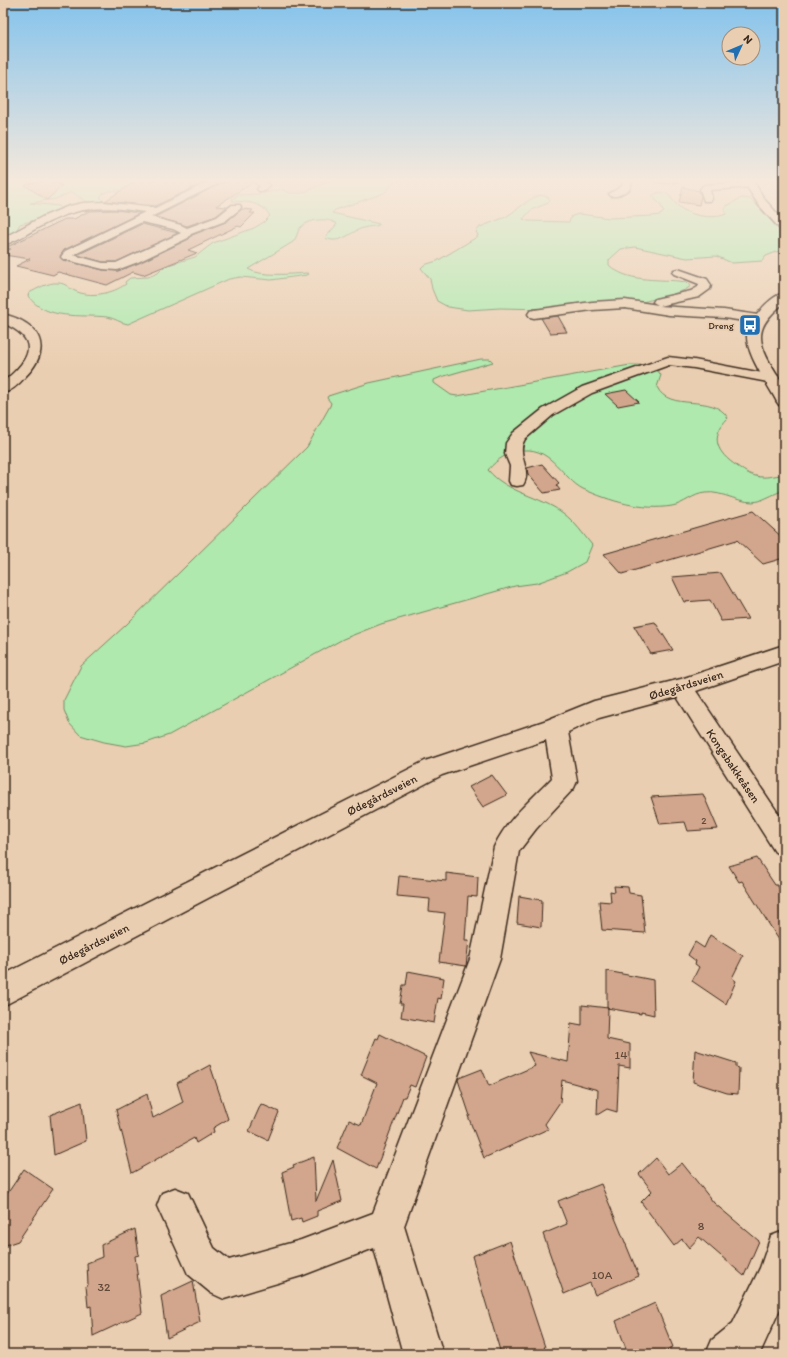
<svg xmlns="http://www.w3.org/2000/svg" width="787" height="1357" font-family="Itim,sans-serif">
  <style>
    .built { fill: #e0bfa3 }
    .green { fill: #afe9ae; stroke: #758a66 }
    .building { fill: #d2a68c; stroke: #3b2a1e }
    .lines { fill: none; stroke-linecap: round; stroke-linejoin: round }
    .minor-casing { stroke: #3b2a1e; stroke-width: 3 }
    .major-casing { stroke: #3b2a1e; stroke-width: 3 }
    .minor { fill: #eaceb1; fill-rule: evenodd }
    .major { fill: #eaceb1; fill-rule: evenodd }
    .labels { text-anchor: middle; stroke-width: 3.5; stroke-linejoin: round; paint-order: stroke }
    .far-poi-label { font-size: 10px; fill: #3b2a1e; stroke: #eaceb1; text-anchor: end }
    .number-label { font-size: 10px; fill: #61493a }
    .street-label { font-size: 12px; fill: #3b2a1e; stroke: #eaceb1 }
    .near-number-label { font-size: 12px; fill: #61493a }
  </style>
  <rect width="100%" height="100%" fill="#eaceb1"/>
  <filter id="ink" filterUnits="userSpaceOnUse"><feTurbulence type="fractalNoise" baseFrequency=".025" numOctaves="2"/><feDisplacementMap in="SourceGraphic" scale="8" xChannelSelector="R" yChannelSelector="G"/><feConvolveMatrix kernelMatrix="1 2 1 2 8 2 1 2 1" color-interpolation-filters="sRGB"/></filter>
  <g filter="url(#ink)">
    <path class="built" d="M268 179H344L297 194 289 192 264 180Z"/>
    <path class="green" d="M3 179H133L134 183C131 185 128 189 125 190 116 192 106 188 100 197L103 200C93 208 81 199 73 192L55 199 30 203 59 206 61 209 46 217 20 224 16 231 5 235 3 232Z
      M335 179H397L384 193 335 210 332 213 379 224V225C374 227 369 226 363 228 350 232 340 245 325 238L337 224C328 217 308 219 300 228 297 232 297 238 293 242L248 269C260 277 292 274 307 273L309 274 307 275 271 280 241 277 229 279 128 324C120 323 115 318 107 317 81 314 46 321 28 296L29 293C37 289 48 282 58 283 66 283 68 288 75 291 90 298 112 294 126 284L125 282 130 278 148 277 158 273 165 266 195 257 213 243 254 228 264 222 270 216C263 202 247 202 233 201L232 199 238 195 261 194 281 189 290 193H303Z
      M657 193C671 191 669 198 677 205 688 216 713 220 726 214L725 207 741 198 751 199 784 235V249L766 256 762 261 732 263 716 256 687 258 635 247 621 249 609 260V265C626 282 656 279 679 281L686 282 691 286 685 290 667 296 642 302H616L546 309 500 308 468 310 448 307 437 301 432 289 430 279 421 268 424 265 437 261 477 237 478 235 476 232 480 227 506 217 531 199 540 195 548 197 550 200 548 203 531 210 523 219 528 221 569 222 572 216 579 214 610 218 653 216 660 215 664 212 660 204 652 196Z
      M481 359H490L493 362 441 377 434 380V383L451 395 457 396 630 365C641 365 655 365 661 375L657 387C669 413 713 392 728 418 709 437 717 453 737 466 743 470 749 475 756 476 766 479 774 475 784 475V490C776 493 767 498 759 501 743 506 722 490 705 493 693 494 684 504 672 506 642 511 610 501 583 489 563 479 552 448 524 450 510 451 497 459 488 470 507 493 540 496 563 513 575 522 583 534 592 545L585 562 567 572 537 583 515 586 381 624 343 639 169 735 146 743 126 746 104 742 80 735 69 723 64 710V700L81 666 126 625 307 447 330 406 331 403 327 398 328 396 369 383Z"/>
    <path class="building" d="M51 179 62 186 47 200 25 185Z
      M139 179H207L209 180 155 206 105 201Z
      M233 179H248L252 183 216 206 227 207 216 216 187 226 155 217 220 184Z
      M683 187 699 191 701 196 699 205 679 202Z
      M242 209 253 210 250 213H255L241 227 238 226 188 250 197 253 143 275 133 272 107 285 58 272 53 275 16 266 30 259 4 255 9 253 5 252 11 249 5 248 65 219H74L89 211 116 210 140 213 64 250 60 256 63 260 103 270 118 271 139 263 189 239 192 235 226 222Z
      M142 224 178 233 116 262H103L77 255Z
      M558 316 567 332 550 333 541 318Z
      M626 390 639 402 618 406 605 394Z
      M542 464 559 483 556 485 560 490 544 493 528 474 527 468Z
      M753 511 784 539V558L763 564 737 540 622 574 604 554Z
      M721 573 748 619 721 621 710 600 684 602 672 577Z
      M655 622 673 650 651 654 634 626Z
      M492 775 507 795 483 807 469 787Z
      M703 794 718 829 688 831 685 822 660 824 651 797Z
      M757 858 775 885H777L784 895V948L742 881 739 882 729 866Z
      M446 873 478 877 477 897 468 896 465 940H469L466 966 439 962 445 913 429 911 430 899 397 896 399 876 446 881Z
      M614 886 628 887 629 893 641 895 645 933 602 930 599 901 611 902 610 891 615 892Z
      M519 896 542 900 541 927 517 923Z
      M710 935 743 956 732 978 736 981 726 1004 692 981 699 967 695 964 696 961 688 955 695 942 704 948Z
      M408 971 444 978 441 999 438 998 434 1023 401 1017 403 1004H400L403 985H406Z
      M607 971 653 980 654 1015 641 1012V1014L607 1008Z
      M582 1005 608 1008 607 1039 630 1044V1068L619 1066 617 1112 607 1109 597 1115 598 1090 562 1080 560 1102 545 1124 548 1129 484 1158 468 1116H470L458 1080 459 1078 482 1069 489 1086 535 1066 528 1052 568 1062 571 1023 582 1025Z
      M380 1034 426 1057 415 1087 410 1085 405 1097H403L376 1169 337 1148 349 1120 361 1125 377 1083 361 1075 376 1038 378 1039Z
      M695 1050 736 1063V1067L739 1068 738 1094 727 1093 693 1082Z
      M210 1065 228 1119 213 1128 214 1132 196 1143 194 1138 132 1173 116 1110 147 1094 153 1118 183 1102 177 1083Z
      M82 1102 86 1141 54 1155 50 1115Z
      M261 1104 279 1112 268 1140 249 1131Z
      M314 1157 316 1201 333 1160 342 1201 317 1211V1216L302 1222 301 1218 291 1221 282 1172 294 1167 293 1165Z
      M656 1158 668 1174 682 1163 714 1203 759 1241 744 1276 699 1237 689 1248 682 1239 674 1246 641 1202 652 1191 639 1174Z
      M24 1169 53 1189 18 1241 3 1246V1200Z
      M601 1184 639 1276 595 1295 590 1283 564 1294 543 1234 567 1224 558 1201Z
      M135 1229 139 1255 135 1256 142 1313 93 1336 91 1306 88 1307 86 1286 88 1285 87 1263 102 1257 101 1245Z
      M510 1241 545 1347 544 1348 546 1354H501L472 1256Z
      M193 1281 200 1322 167 1338 161 1296Z
      M655 1303 673 1347 657 1354H628L616 1321Z"/>
    <g class="lines">
      <g class="minor-casing">
        <path id="minor" d="M214 179H227L151 217 181 225 187 228 217 217 232 205H240L241 207 240 209 225 221 191 234 188 238 138 262 117 270 103 269 63 259 61 257 65 251 145 212C103 206 80 205 41 226 29 232 16 242 3 245V238L42 217 69 206 83 203 104 202 155 208ZM142 222 173 229 181 233 116 263H103L73 255Z
          M249 179H261L270 185 265 191H259L257 189 260 186Z
          M623 179H633L629 190 617 196H611L609 194 622 186Z
          M652 179H681C675 184 658 184 652 179Z
          M750 182 753 183 755 185 753 187 710 190 712 199 710 201H704L700 189 704 185Z
          M678 269 707 279 711 285 710 289 699 297 659 306 724 310 758 315 763 316 764 319 763 322 758 323 724 318 669 315 625 308 592 310 534 318 530 317 528 314 530 311 534 310 592 302 625 300 658 305 653 302 655 299 691 291 698 287 699 284 674 274 672 272 674 270Z
          M3 314C40 323 54 348 25 377 19 384 12 391 3 393V382C30 360 42 340 3 323Z
          M668 357 694 360 773 375 778 376 780 379 778 382 773 383 694 368 669 365 592 393 553 415 525 439C515 454 533 470 523 485L517 486 511 485 509 481 510 466 505 454 506 443 513 433 543 409 582 387Z
          M784 645V661L696 691 784 822V856L775 852 677 697 599 718 568 732 577 781 574 788 536 829 519 851 500 959 404 1226 443 1354H403L374 1248 301 1276 224 1299 211 1293 188 1274 157 1206 162 1193 175 1188 188 1193 214 1248 229 1260 301 1240 373 1213 470 959 494 847C506 820 532 799 552 778L546 740 442 775 3 1006V975L425 761 547 720 594 701 681 679Z
          M784 1231V1300L761 1351 757 1354H706L712 1340 733 1323 760 1268 771 1236Z"/>
      </g>
      <g class="major-casing">
        <path id="major" d="M742 179H752L765 200 784 221V230L780 229 758 204Z
          M784 293V303C754 327 756 340 775 372 777 376 783 382 784 388 785 393 784 401 784 406L779 405 777 402C768 384 746 355 747 335 748 326 754 318 760 311 765 304 775 295 784 293Z"/>
      </g>
      <use href="#minor" class="minor"/>
      <use href="#major" class="major"/>
    </g>
  </g>
  <linearGradient id="sky" x2="0" y2="1"><stop stop-color="#85c3ec"/><stop offset="0.49" stop-color="#f6e9dc"/><stop offset="1" stop-color="#f6e9dc" stop-opacity="0"/></linearGradient>
  <rect width="787" height="369" fill="url(#sky)"/>
  <defs>
    <g id="bus-square" transform="scale(1.15)"><rect x="-9" y="-9" width="18" height="18" rx="4" fill="#1f6fb2" stroke="#eaceb1"/><path d="M-5-6H5V4H4V6H2V4H-2V6H-4V4H-5ZM-3.5-4V0h7V-4ZM-3.5 1.2v1.5H-2V1.2ZM2 1.2v1.5H3.5V1.2Z" fill="#fff"/></g>
  </defs>
  <g fill-rule="evenodd">
    <use href="#bus-square" x="750" y="325"/>
  </g>
  <g class="labels">
    <g class="far-poi-label">
      <text x="734" y="329">Dreng</text>
    </g>
    <g class="number-label">
      <text x="704" y="824">2</text>
    </g>
    <g class="street-label">
      <text transform="translate(686 685) rotate(-17)" y="4">Ødegårdsveien</text>
      <text transform="translate(733 766) rotate(56)" y="4">Kongsbakkeåsen</text>
      <text transform="translate(382 795) rotate(-27)" y="4">Ødegårdsveien</text>
      <text transform="translate(94 944) rotate(-27)" y="4">Ødegårdsveien</text>
    </g>
    <g class="near-number-label">
      <text x="621" y="1059">14</text>
      <text x="701" y="1230">8</text>
      <text x="602" y="1279">10A</text>
      <text x="104" y="1291">32</text>
    </g>
  </g>
  <rect width="787" height="1357" fill="none" stroke="#eaceb1" stroke-width="16"/>
  <rect x="8" y="8" width="771" height="1341" fill="none" stroke="#3b2a1e" stroke-width="1.5" filter="url(#ink)"/>
  <g transform="translate(741 46) rotate(46)"><circle r="19" fill="#eaceb1" stroke="#a48c76"/>
  <path d="M0-3L7 15L0 10L-7 15Z" fill="#1f6fb2"/>
  <text y="-6" font-size="11" font-weight="bold" text-anchor="middle" fill="#3b2a1e">N</text>
  </g>
</svg>
